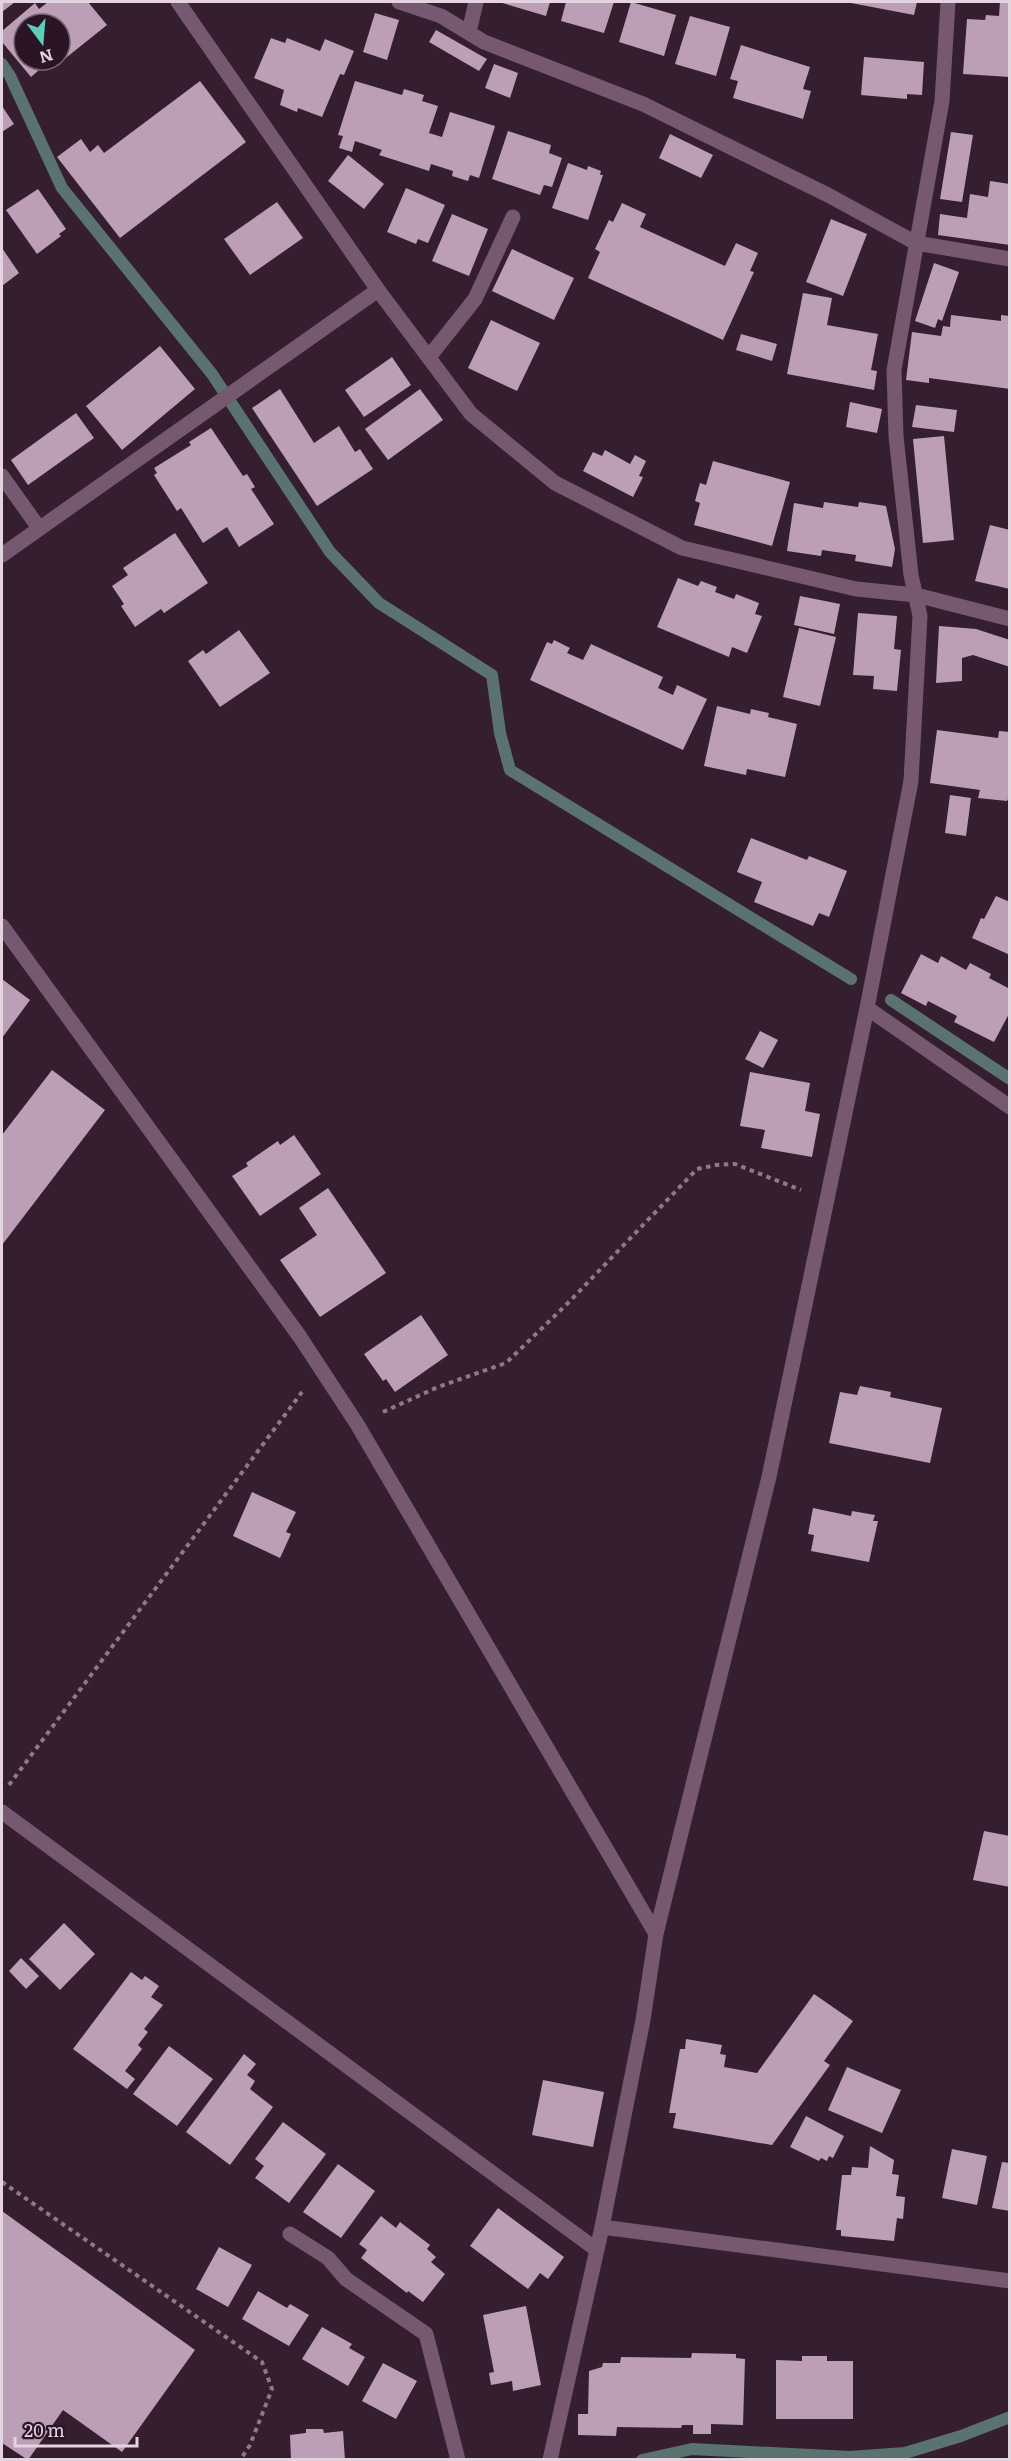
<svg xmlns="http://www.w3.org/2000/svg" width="1011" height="2461" font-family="Literata,serif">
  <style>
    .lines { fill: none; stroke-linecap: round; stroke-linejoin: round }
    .stream { stroke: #5a7371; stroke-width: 12 }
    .building { fill: #bc9fb6 }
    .path { stroke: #8d7a89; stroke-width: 4; stroke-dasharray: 4.5 4.5; stroke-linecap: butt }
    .lane { stroke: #775871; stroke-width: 15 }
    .street { stroke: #775871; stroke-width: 15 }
  </style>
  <rect width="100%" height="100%" fill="#341e30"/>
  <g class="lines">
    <path class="stream" d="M2 64 10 76 62 188 212 374 330 552 379 603 492 675 500 733 510 770 851 979
      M891 1000 1010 1079
      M642 2460 692 2449 850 2457 905 2453 961 2436 1010 2417"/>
  </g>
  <path class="building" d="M2 2H15L2 12Z
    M48 2H88L107 25 62 61 60 59V24H24V60H42L46 64 31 77 2 42V31L35 3 39 9Z
    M499 2H550L546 16Z
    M566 2H614L604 33 561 21Z
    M631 2 676 15 664 56 619 42Z
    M1000 2H1010V77L963 74 967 19 985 20 986 15 999 16Z
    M851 3V2H917L914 15Z
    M375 13 399 20 387 60 363 52Z
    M690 16 730 27 716 76 675 64Z
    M436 30 487 59 479 71 429 42Z
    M271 38 285 43 287 38 320 51 325 39 354 51 344 75 340 74 322 117 298 108 297 112 280 105 284 90 254 78Z
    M741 45 810 67 803 89 811 91 803 119 733 98 738 81 730 79Z
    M864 57 924 62 922 95 907 94V99L861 95Z
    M494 64 518 73 510 98 485 88Z
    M200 81 246 142 120 238 57 157 81 139 90 152 98 145 104 153Z
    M355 81 402 95 404 89 424 95 422 101 438 106 429 133 442 137 450 112 495 126 479 178 470 175 468 181 452 176 453 171 431 164 429 171 379 155 382 150 355 141 352 152 339 148 343 136 338 135Z
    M2 106 14 124 2 132Z
    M508 131 551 145 549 153 562 158 552 187 544 185 540 195 492 179Z
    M951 132 973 135 962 202 940 199Z
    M670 134 713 155 701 178 659 158Z
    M348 155 384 184 364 209 328 181Z
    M568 163 587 170 588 166 601 171 600 175H603L588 220 552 208Z
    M990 181 1010 184V245L938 235 940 214 967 218 970 194 988 197Z
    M406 188 445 205 428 243 418 239 416 244 387 232Z
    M38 189 66 229 59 234 61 236 37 254 6 210Z
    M277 202 303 238 250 275 224 239Z
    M622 203 646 214 640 227 725 266 736 243 758 253 750 271 754 272 723 340 588 278 600 252 595 249 609 220 613 222Z
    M452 214 488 229 469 276 432 261Z
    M831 219 867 234 843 296 806 282Z
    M2 248 19 273 2 286Z
    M512 249 574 278 554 320 492 291Z
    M934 263 959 272 942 321 938 319 935 328 915 321Z
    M803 293 832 298 827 325 878 334 871 370 877 371 874 390 787 374Z
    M951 315 1001 321V315L1010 316V389L929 378V383L906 380 912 332 941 336 943 326 950 327Z
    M491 320 540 343 517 391 468 368Z
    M741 334 777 344 772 361 736 350Z
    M160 346 195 389 122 450 86 406Z
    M392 357 411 385 364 417 345 390Z
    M280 389 314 443 339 426 355 452 360 449 373 469 317 506 252 408Z
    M420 389 443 420 388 460 365 429Z
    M850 402 882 409 877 433 846 427Z
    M916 405 957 410 954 432 912 427Z
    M76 413 94 438 28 485 11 460Z
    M211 428 243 476 247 474 255 487 251 489 274 524 239 547 227 527 203 543 181 508 177 511 154 475 157 473 154 468 191 445 189 442Z
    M944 436 954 540 923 543 913 439Z
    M605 450 630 464 635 455 646 461 639 476 643 477 633 497 583 471 593 452 602 456Z
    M713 461 790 482 772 546 694 525 700 503 695 501 700 483 706 485Z
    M824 502 858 507 859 502 886 506 895 549 892 567 855 561 856 555 822 550 821 556 787 551 794 503 823 508Z
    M990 525 1010 530V589L975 581Z
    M175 533 208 583 164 613 161 609 135 627 121 606 124 604 112 586 128 575 123 568Z
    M678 578 698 586 701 581 717 587 715 592 734 599 736 594 759 603 755 614 762 616 747 653 732 647 729 657 657 627Z
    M800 596 840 604 834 634 794 625Z
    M858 613 897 616 894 649 901 650 897 691 873 689 874 676 853 675Z
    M939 626 976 629 1010 640V667L973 655 962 658V681L936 683Z
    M799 628 836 637 820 706 783 697Z
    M239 630 270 673 220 707 188 661 203 650 206 654Z
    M554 640 570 648 567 653 583 660 591 644 663 677 658 688 673 695 677 685 707 699 683 750 530 680 547 642 552 644Z
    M717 706 750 714 751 709 769 713 768 717 797 724 785 777 747 769 746 775 704 766Z
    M937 730 998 738 999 731 1010 732V795L1007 801 978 798 980 790 930 783Z
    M950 795 971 798 966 836 945 833Z
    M751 838 807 860 809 856 847 871 829 917 819 913 813 926 754 902 762 882 737 872Z
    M996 896 1010 902V955L972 938 981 918 984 919Z
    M921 954 938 963 941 956 966 970 970 963 991 974 989 978 1010 989V1012L994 1042 954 1022 957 1016 928 1001 926 1006 901 993Z
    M2 979 30 1000 2 1038Z
    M760 1031 778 1040 763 1068 745 1059Z
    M52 1070 105 1110 2 1245V1135Z
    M750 1072 810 1083 805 1111 820 1114 812 1157 761 1148 765 1130 740 1126Z
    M294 1135 321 1174 260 1216 232 1176 248 1166 246 1163 278 1141 280 1145Z
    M328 1188 386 1273 320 1317 280 1260 317 1235 299 1208Z
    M421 1315 448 1355 395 1392 386 1379 383 1381 364 1354Z
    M860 1386 891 1392 890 1397 942 1408 930 1463 829 1443 840 1392 857 1395Z
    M252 1492 296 1512 286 1532 291 1534 280 1558 233 1536Z
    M813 1508 851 1516 852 1511 875 1515 873 1521H878L869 1562 811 1551 814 1535 808 1534Z
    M984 1831 1010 1836V1887L973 1880Z
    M64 1923 95 1954 60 1990 29 1959Z
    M21 1958 39 1976 26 1989 9 1971Z
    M131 1972 142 1980 145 1976 159 1986 151 1997 163 2005 144 2029 148 2032 138 2045 142 2049 125 2071 135 2079 127 2089 73 2049Z
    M814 1994 853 2021 824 2061 830 2065 772 2145 673 2128 676 2113H669L680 2049H685L686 2039 722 2045 720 2054 726 2055 724 2067 757 2073Z
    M169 2046 213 2079 177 2126 133 2094Z
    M244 2054 256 2064 247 2075 255 2081 250 2089 273 2107 230 2165 186 2132Z
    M847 2067 901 2090 882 2133 828 2110Z
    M543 2080 604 2092 593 2147 532 2135Z
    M806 2116 844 2136 833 2158 829 2156 827 2161 821 2158 819 2161 790 2147Z
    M283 2122 326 2154 289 2203 255 2178 264 2166 255 2159Z
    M870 2146 894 2160 892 2174 899 2175 896 2196 905 2197 903 2219 897 2218 894 2241 841 2236V2230H836L842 2175H851L852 2167 868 2168Z
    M952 2149 987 2156 977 2205 942 2198Z
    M1002 2162 1010 2163V2211L992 2208Z
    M338 2164 375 2191 341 2238 303 2212Z
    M498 2208 564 2257 548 2279 540 2273 528 2289 470 2246Z
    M2 2211 195 2350 122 2452 63 2410 28 2460 2 2443Z
    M381 2216 396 2228 400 2222 430 2245 427 2249 436 2257 431 2262 445 2274 423 2302 408 2291 407 2293 361 2258 367 2250 359 2244Z
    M219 2247 252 2265 228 2307 196 2289Z
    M258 2291 287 2308 290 2304 309 2315 289 2346 242 2319Z
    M526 2306 541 2385 513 2391 512 2381 491 2385 489 2373 494 2372 483 2315Z
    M322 2327 352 2344 349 2348 365 2357 348 2386 302 2359Z
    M692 2353 736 2354V2358L745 2359 743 2425 711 2424V2434H693V2425H682L681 2428 617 2427 616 2436 578 2435V2414H588L589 2371 602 2367 603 2363H620L621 2357 691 2358Z
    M802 2356H827V2361H853V2419H776V2360L802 2361Z
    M383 2363 417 2381 396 2419 362 2401Z
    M306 2429H323L324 2433 343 2431 345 2460H291L290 2435 306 2433Z"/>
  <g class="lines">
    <path class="path" d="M383 1412 438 1387 506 1363 567 1304 697 1169 716 1165 735 1164 801 1190
      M9 1785 302 1392
      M2 2182 262 2362 272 2389 250 2445 240 2460"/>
    <path class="lane" d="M290 2234 328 2258 346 2279 426 2334 458 2460"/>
    <path class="street" d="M178 2 378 290 471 414 555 483 682 548 856 589 916 595 1010 619
      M399 2 441 16 484 42 643 104 828 195 916 243 1010 259
      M469 32 476 2
      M429 357 475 299 513 217
      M2 476 39 528
      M2 555 378 290
      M2 926 300 1337 357 1424 656 1934
      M867 1008 1010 1107
      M2 1812 597 2250
      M602 2227 1010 2281
      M550 2460 602 2227 643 2020 656 1934 769 1477 867 1008 911 781 920 616 911 575 896 436 894 370 942 101 948 2"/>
  </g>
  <rect width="1011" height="2461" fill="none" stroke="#e3d4e0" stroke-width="6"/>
  <g transform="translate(42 42) rotate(164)"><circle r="28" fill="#2a1426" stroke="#746170" stroke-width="1.5"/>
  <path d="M0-4.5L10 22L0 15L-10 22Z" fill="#5dceb9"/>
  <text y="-9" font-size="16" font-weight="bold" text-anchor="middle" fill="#e3d4e0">N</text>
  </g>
  <path d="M15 2437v9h122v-9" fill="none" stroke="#e3d4e0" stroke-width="3"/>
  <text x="24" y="2437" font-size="18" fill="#e3d4e0" stroke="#2a1426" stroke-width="4.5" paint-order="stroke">20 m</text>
</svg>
